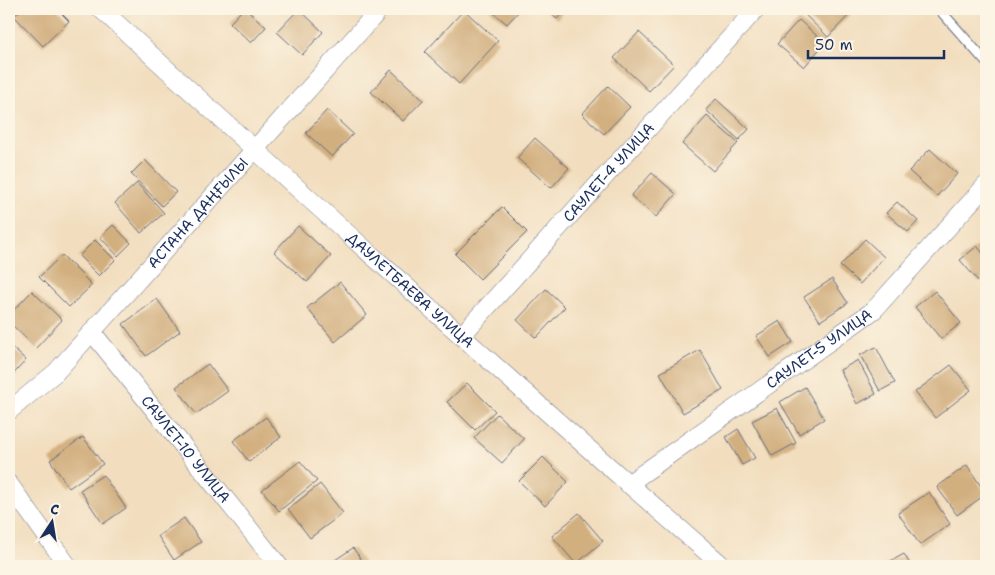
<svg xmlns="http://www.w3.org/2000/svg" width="995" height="575" font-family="'Shantell Sans',sans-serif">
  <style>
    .building { fill: #d2af7f }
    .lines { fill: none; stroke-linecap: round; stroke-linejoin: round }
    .lane-casing { stroke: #666c80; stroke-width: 11 }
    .street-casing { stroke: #666c80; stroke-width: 19 }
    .lane { stroke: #fff; stroke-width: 9 }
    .street { stroke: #fff; stroke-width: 18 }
    .labels { text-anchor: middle; stroke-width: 4; stroke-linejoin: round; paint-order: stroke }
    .street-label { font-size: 15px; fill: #1b2f5e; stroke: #fcf5e5 }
  </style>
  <rect width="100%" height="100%" fill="#fcf5e5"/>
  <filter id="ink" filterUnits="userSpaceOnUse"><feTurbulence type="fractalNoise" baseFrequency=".02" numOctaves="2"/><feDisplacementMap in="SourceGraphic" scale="10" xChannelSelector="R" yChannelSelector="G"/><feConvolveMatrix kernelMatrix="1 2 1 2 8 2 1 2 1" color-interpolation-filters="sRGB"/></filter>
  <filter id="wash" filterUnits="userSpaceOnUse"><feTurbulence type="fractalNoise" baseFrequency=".0096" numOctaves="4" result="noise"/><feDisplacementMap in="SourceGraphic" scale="20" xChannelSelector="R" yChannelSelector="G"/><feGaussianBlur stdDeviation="1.12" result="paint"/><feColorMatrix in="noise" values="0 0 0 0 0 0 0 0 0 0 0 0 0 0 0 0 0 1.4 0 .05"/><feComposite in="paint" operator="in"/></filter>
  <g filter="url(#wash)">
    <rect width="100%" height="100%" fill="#f2debf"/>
    <g id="blocks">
      <path class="building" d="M22 9H57L69 21 43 46 14 16Z
        M243 9H246L266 27 251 43 230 23Z
        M299 9 323 32 302 55 277 32Z
        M489 9H521L507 24Z
        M544 9H566L557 19Z
        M805 9H848L852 12 828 37 802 12Z
        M464 10 498 41 459 84 425 52Z
        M799 20 825 43 804 67 777 44Z
        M639 32 674 65 649 91 614 58Z
        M391 70 423 100 403 121 371 92Z
        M608 86 630 107 604 134 582 114Z
        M716 99 749 129 739 140 706 110Z
        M327 110 353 134 332 157 306 133Z
        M707 116 738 143 713 171 682 144Z
        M535 138 569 168 551 188 517 158Z
        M930 149 957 174 937 196 909 171Z
        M145 160 176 192 162 206 131 174Z
        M652 173 676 194 656 217 631 196Z
        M137 183 164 213 141 233 115 203Z
        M897 202 918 221 908 232 886 213Z
        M502 207 527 232 480 279 455 254Z
        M113 225 131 243 118 256 100 237Z
        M298 226 331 256 307 282 274 252Z
        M865 239 884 257 860 284 840 266Z
        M95 240 115 260 99 276 79 256Z
        M977 246 986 257V276L979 282 960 260Z
        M62 255 92 285 69 307 39 277Z
        M832 279 848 303 820 321 804 297Z
        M340 282 367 315 335 342 307 308Z
        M546 289 565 307 536 338 517 320Z
        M32 291 62 320 36 348 9 322V315Z
        M935 291 961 323 941 339 915 307Z
        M157 299 180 331 146 356 123 324Z
        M780 321 793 342 770 357 756 336Z
        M9 345 26 360 9 379Z
        M876 347 895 383 880 391 860 355Z
        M700 350 723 390 683 413 660 373Z
        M858 360 876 394 857 404 840 370Z
        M208 364 228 391 196 414 176 387Z
        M951 365 971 390 935 418 915 392Z
        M467 383 495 411 475 430 447 402Z
        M805 387 824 419 799 434 780 402Z
        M777 408 796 443 772 456 752 421Z
        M497 414 524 439 502 463 474 438Z
        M266 417 281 437 249 462 233 441Z
        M738 429 755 458 742 465 726 437Z
        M83 437 103 464 69 488 50 460Z
        M543 457 568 482 545 506 519 481Z
        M300 461 317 481 279 511 262 490Z
        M967 465 986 494 957 515 937 487Z
        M103 475 126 508 103 524 80 490Z
        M320 484 343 513 310 538 288 509Z
        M929 492 950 524 920 545 898 513Z
        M579 513 603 541 576 564 552 536Z
        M184 518 201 542 174 560 158 536Z
        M353 548 366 566H326Z
        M904 554 911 566H882Z"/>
    </g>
  </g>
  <g filter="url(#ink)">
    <use href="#blocks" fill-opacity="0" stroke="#666c80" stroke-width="1"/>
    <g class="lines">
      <g class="lane-casing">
        <path id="lane" d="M939 9 986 62"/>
      </g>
      <g class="street-casing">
        <g id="street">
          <path id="s1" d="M101 9C306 197 512 384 723 566"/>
          <path id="s2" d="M92 332 279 566"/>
          <path id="s3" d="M462 335 756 9"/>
          <path id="s4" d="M9 411 56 372 380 9"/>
          <path d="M9 484 68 566"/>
          <path id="s5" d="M628 484 874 310 986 185"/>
        </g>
      </g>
      <use href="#lane" class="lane"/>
      <use href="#street" class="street"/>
    </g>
  </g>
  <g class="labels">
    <g class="street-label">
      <text dy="5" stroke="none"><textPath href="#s3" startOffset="219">САУЛЕТ-4 УЛИЦА</textPath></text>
      <text dy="5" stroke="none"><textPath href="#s4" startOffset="274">АСТАНА ДАҢҒЫЛЫ</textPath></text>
      <text dy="5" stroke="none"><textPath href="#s1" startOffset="418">ДАУЛЕТБАЕВА УЛИЦА</textPath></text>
      <text dy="5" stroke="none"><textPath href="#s5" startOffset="234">САУЛЕТ-5 УЛИЦА</textPath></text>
      <text dy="5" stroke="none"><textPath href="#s2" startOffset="150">САУЛЕТ-10 УЛИЦА</textPath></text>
    </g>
  </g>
  <rect width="995" height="575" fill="none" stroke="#fcf5e5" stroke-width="30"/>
  <g transform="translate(52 522) rotate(12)" stroke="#fcf5e5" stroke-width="4" paint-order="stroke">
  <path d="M0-4L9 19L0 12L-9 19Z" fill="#1b2f5e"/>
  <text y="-8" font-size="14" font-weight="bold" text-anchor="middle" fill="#1b2f5e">С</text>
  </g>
  <path d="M808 50v8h136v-8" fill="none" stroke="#1b2f5e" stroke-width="2.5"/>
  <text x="815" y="50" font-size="15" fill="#1b2f5e" stroke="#fcf5e5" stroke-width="4" paint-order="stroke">50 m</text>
</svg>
